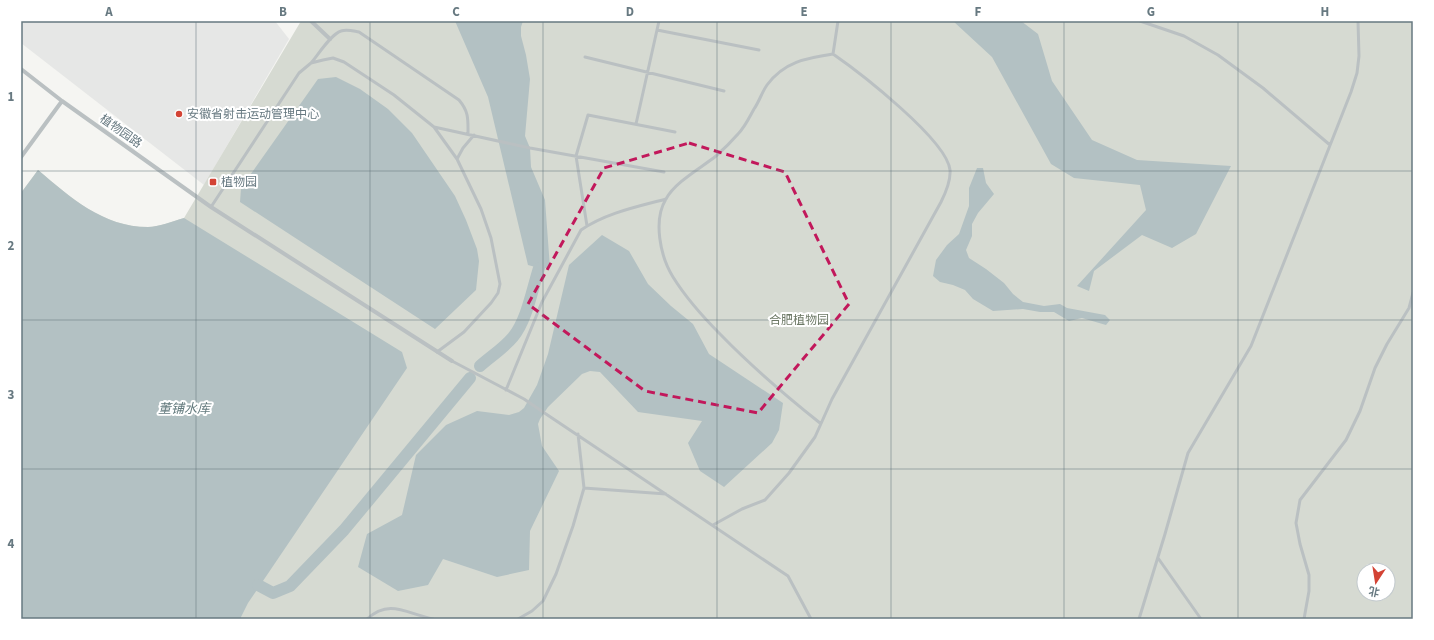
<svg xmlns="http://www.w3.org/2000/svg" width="1434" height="640" font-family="'Source Sans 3','Noto Sans SC',sans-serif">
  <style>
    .built { fill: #e6e7e6 }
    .green { fill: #d6dad2; fill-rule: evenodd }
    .water { fill: #b3c1c3 }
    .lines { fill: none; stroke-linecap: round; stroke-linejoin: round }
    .canal { stroke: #b3c1c3; stroke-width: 12 }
    .lane { stroke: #bac0c2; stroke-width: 3 }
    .street { stroke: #bac0c2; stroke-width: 4 }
    .marked { fill: none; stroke: #c2185b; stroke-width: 3; stroke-dasharray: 8 5; stroke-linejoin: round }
    .grid { fill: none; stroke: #677981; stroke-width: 1; stroke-opacity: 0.55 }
    .poi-dot { fill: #d34334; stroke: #fff; stroke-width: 1.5 }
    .labels { text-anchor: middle; stroke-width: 4; stroke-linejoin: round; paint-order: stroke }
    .poi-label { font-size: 12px; fill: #677981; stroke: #fff; text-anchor: start }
    .street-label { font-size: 12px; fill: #677981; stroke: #fff }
    .park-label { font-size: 12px; fill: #6c7865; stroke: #fff }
    .water-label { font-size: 13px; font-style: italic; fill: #637a7d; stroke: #fff }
    .neatline { fill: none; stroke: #677981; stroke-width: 1.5 }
    .grid-label { font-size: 13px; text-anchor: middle; font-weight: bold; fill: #677981 }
  </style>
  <rect width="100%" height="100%" fill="#f5f5f2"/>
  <path class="built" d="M21 21H275L289 39 204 185 21 43Z"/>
  <path class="green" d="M301 21H1413V619H21V193L38 170C70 197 103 227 148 227 159 227 173 221 184 218ZM1364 570H1388V594H1364Z"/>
  <path class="water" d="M455 21H523L521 27V36L526 55 530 79 525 136 530 148 531 167 545 200 550 268H539L528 265 488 97Z
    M953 21H1021L1038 34 1052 81 1092 140 1137 160 1231 166 1196 234 1172 248 1142 235 1094 271 1089 291 1077 286 1146 210 1140 185 1074 178 1051 164 992 57Z
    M336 77 360 89 388 109 412 133 455 196 466 220 477 249 479 261 476 290 435 329 240 202 241 188 318 79Z
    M977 168H983L986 183 994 194 978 213 972 224V236L966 250 969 258 986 269 1004 283 1013 294 1023 302 1044 306 1060 304 1067 308 1105 315 1110 320 1106 325 1082 318 1069 321 1054 312H1040L1023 309 993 311 973 299 965 290 953 285 940 282 933 276 936 260 947 245 959 234 969 206V188Z
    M38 170C70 197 103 227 148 227 158 227 173 221 184 218L402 352 407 368 248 603 240 619H21V193Z
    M602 235 629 251 648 284 671 306 693 324 709 354 783 403 779 430 772 443 724 487 700 471 688 443 702 421 638 412 600 372 590 371 582 374 548 407 540 419 538 424 542 446 559 471 530 531 529 570 497 577 443 559 428 585 398 591 358 567 367 534 402 515 416 455 446 425 477 411 509 415 519 412 524 408 537 385 548 354 569 265Z"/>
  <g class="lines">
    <path class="canal" d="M480 366C490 357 504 348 513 337 527 320 532 290 539 268
      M258 585 273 593 290 586 344 530 470 378"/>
    <path class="lane" d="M1140 21 1184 36 1218 55 1263 88 1330 145
      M657 30 759 50
      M585 57 724 91
      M311 63C318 55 331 34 341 31 347 29 353 31 359 32L459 100C469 112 468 119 468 134
      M636 124 659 21
      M434 127 530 148 664 172
      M457 159 463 148 474 135
      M211 207 299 73 311 63 323 60 333 58 344 62 394 95 434 127 457 159 481 209 491 238 500 284 498 293 491 303 464 332 437 352
      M587 226 576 156 588 115 675 132
      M452 361 524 399 546 414 788 576 811 619
      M506 390 542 302 581 230C606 213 636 207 666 199
      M820 423C785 395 752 367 721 335 703 317 686 298 673 277 660 256 653 220 666 199 675 182 701 168 716 156 724 149 731 142 738 134 745 127 749 118 754 109 759 102 762 92 767 85 784 62 806 58 833 54
      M584 488 666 494
      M713 525 742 509 765 500 789 473 815 437 832 399 941 202C946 192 951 181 950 170 947 140 859 72 833 54L838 21
      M1158 558 1201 619
      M367 619C390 598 407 614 433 619
      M518 619 532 611 543 601 556 574 573 526 584 488 578 434
      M1139 619 1165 534 1188 453 1251 346 1351 92 1357 73 1359 56 1358 21
      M1304 619 1309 591V575L1300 544 1296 523 1300 500 1346 440 1360 411 1375 368 1387 344 1409 308 1413 293"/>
    <path class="street" d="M311 21 330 39
      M21 69 62 101 211 207 452 361
      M21 157 62 101"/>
  </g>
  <path class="marked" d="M689 143 785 172 849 304 758 413 645 391 528 304 604 168Z"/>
  <path class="grid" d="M196 21V619M370 21V619M543 21V619M717 21V619M891 21V619M1064 21V619M1238 21V619M21 171H1413M21 320H1413M21 469H1413"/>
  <g class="poi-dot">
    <circle cx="179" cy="114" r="4"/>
    <rect x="209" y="178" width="8" height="8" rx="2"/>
  </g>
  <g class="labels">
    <g class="poi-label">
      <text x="187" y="118">安徽省射击运动管理中心</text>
      <text x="221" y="186">植物园</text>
    </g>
    <g class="street-label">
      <text transform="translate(121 131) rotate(35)" y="4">植物园路</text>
    </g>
    <g class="park-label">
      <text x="799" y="324">合肥植物园</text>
    </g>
    <g class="water-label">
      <text x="184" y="413">董铺水库</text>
    </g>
  </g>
  <rect width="1434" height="640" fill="none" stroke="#ffffff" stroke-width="44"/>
  <g transform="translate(1376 582) rotate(192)"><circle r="19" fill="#ffffff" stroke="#c2c9cd"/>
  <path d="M0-3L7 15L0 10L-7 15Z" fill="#d34334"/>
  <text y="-6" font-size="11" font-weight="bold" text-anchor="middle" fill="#677981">北</text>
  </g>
  <rect x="22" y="22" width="1390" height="596" class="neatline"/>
  <g class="grid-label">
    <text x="109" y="16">A</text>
    <text x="283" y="16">B</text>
    <text x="456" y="16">C</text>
    <text x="630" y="16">D</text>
    <text x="804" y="16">E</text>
    <text x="978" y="16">F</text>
    <text x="1151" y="16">G</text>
    <text x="1325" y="16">H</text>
    <text x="11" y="101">1</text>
    <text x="11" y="250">2</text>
    <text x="11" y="399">3</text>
    <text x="11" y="548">4</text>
  </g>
</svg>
